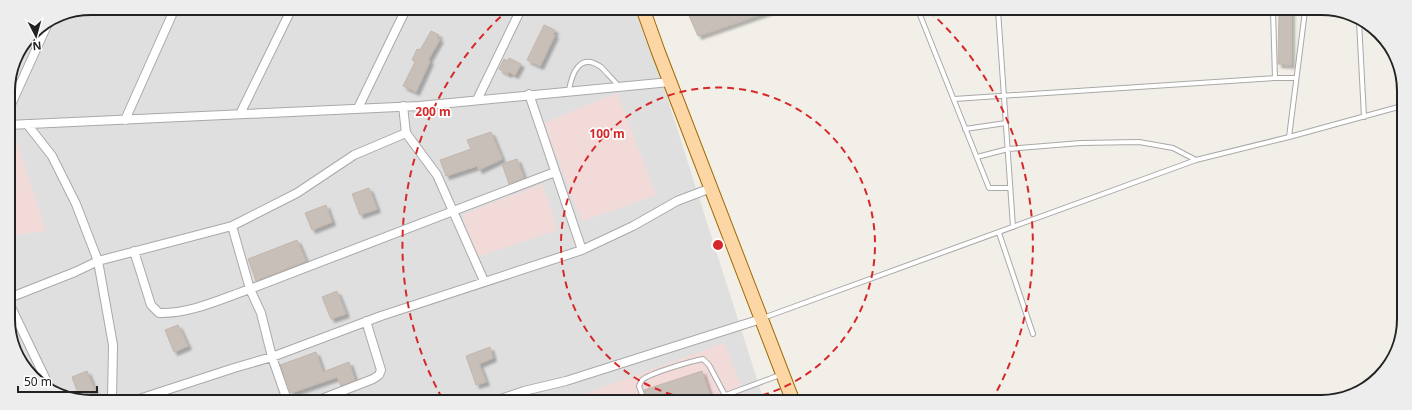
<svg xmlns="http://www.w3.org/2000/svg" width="1412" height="410" font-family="'Noto Sans',sans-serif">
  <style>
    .residential { fill: #e0dfdf }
    .commercial { fill: #f2dad9 }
    .building { fill: #c7bfb8; stroke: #c4b6ab; filter: url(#shadow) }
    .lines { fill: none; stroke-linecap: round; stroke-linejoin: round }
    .service-casing { stroke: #a9a9a9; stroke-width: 6 }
    .minor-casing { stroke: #a9a9a9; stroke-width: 10 }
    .primary-casing { stroke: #a06b00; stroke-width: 15 }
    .service { stroke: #fff; stroke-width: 4 }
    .minor { stroke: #fff; stroke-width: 8 }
    .primary { stroke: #fcd6a4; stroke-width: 13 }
    .ring { fill: none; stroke: #d62828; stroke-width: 2; stroke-dasharray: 7 5 }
    .rim { fill: none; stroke: #222; stroke-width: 2 }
    .centre { fill: #d62828; stroke: #fff; stroke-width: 2 }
    .ring-label { font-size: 12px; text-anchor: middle; font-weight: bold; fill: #d62828; stroke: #fff; stroke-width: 3.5; stroke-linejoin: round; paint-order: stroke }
  </style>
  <defs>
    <filter id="shadow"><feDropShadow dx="3.5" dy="3.5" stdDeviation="1" flood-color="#0004"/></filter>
  </defs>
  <rect width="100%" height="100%" fill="#f2efe9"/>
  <path class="residential" d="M91 8 639 9 764 401 70 399 29 374 10 335 8 86 14 59 32 32 59 14Z"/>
  <path class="commercial" d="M617 93 656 195 582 221 544 123Z
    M16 140 46 231 9 236 8 141Z
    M542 184 558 230 477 257 462 215Z
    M724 343 747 401 569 400Z"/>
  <path class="building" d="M686 9 770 10V11L698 36Z
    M1279 11H1291V65L1278 64Z
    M544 25 555 30 553 34 555 35 540 66 527 60Z
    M431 31 439 35 437 38 440 39 428 60 430 61 416 92 403 86 415 62 412 60 417 49 420 50Z
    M509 58 521 64 515 75 509 72 508 74 499 69 504 59 508 61Z
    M491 132 502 159 479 170 477 166 446 176 440 160 471 149 467 140Z
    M517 159 524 178 509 184 502 164Z
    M369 188 377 209 360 215 352 194Z
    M326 205 332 222 312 230 305 213Z
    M297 240 306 261 256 281 248 259Z
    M337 291 346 314 331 319 322 297Z
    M178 325 188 346 174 352 165 330Z
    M490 347 493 358 479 364 486 382 476 385 466 356Z
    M316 352 323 372 349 362 355 380 341 386 337 377 291 393 280 365Z
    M87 371 95 391 79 396 72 377Z
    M702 371 712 401 647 400 644 390Z"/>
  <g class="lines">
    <g class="service-casing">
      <path id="service" d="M918 10 989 188H1010
        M998 10 1013 227
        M1273 11 1275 78
        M1359 21 1364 117
        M569 90C572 73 580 52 601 67 607 73 613 80 619 86
        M954 99 1275 78H1296
        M965 129 1006 123
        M1289 137 1305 11
        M977 157 1008 149 1081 143 1139 142 1173 148 1196 160
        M999 233 1033 334
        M763 318 1196 160 1289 137 1402 106
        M524 391 528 400
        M726 395 780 375
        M644 400 639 386C640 384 641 381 642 380 650 373 692 361 703 359L709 365 728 401"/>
    </g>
    <g class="minor-casing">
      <path id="minor" d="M529 94 582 250
        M477 100 521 9
        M358 108 406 9
        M8 111 49 21
        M240 114 292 8
        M125 120 175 8
        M27 124 52 156 76 204 98 261 232 226 250 289 261 313 272 357 287 400
        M8 125 419 106 670 82
        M406 133 437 175 484 281
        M232 226 297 193 354 155 406 133 403 106
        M134 251 151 305 159 313C190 314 221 299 250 289L555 172
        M9 298 75 272 98 261 113 345 112 399
        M9 303 49 386
        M139 399 234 368 272 357 381 316 582 250 633 226 677 201 711 188
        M319 400 373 379 379 375 381 370 366 321
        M498 400 524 391 566 381 761 319"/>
    </g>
    <g class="primary-casing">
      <path id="primary" d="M643 9 658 51 793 401"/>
    </g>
    <use href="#service" class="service"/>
    <use href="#minor" class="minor"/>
    <use href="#primary" class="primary"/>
  </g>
  <g class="ring">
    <path d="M696 400A157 157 0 1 1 740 400"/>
    <path d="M442 398A315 315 0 0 1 509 9M929 11A315 315 0 0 1 992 400"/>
  </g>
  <path d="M0 0H1412V410H0ZM91 15H1321A76 76 0 0 1 1397 91V319A76 76 0 0 1 1321 395H91A76 76 0 0 1 15 319V91A76 76 0 0 1 91 15Z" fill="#ededed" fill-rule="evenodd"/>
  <path class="rim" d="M91 15H1321A76 76 0 0 1 1397 91V319A76 76 0 0 1 1321 395H91A76 76 0 0 1 15 319V91A76 76 0 0 1 91 15Z"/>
  <circle cx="718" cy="245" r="6" class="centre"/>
  <g class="ring-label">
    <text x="433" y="116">200 m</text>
    <text x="607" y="138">100 m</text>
  </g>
  <g transform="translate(36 36) rotate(174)" stroke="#ffffff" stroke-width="3" paint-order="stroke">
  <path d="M0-3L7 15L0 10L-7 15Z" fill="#222222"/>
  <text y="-6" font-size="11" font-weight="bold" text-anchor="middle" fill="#222222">N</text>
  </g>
  <path d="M18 386v6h79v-6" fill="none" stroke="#222222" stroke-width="2"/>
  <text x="24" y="386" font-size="12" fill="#222222" stroke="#ffffff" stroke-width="3" paint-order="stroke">50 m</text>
</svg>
